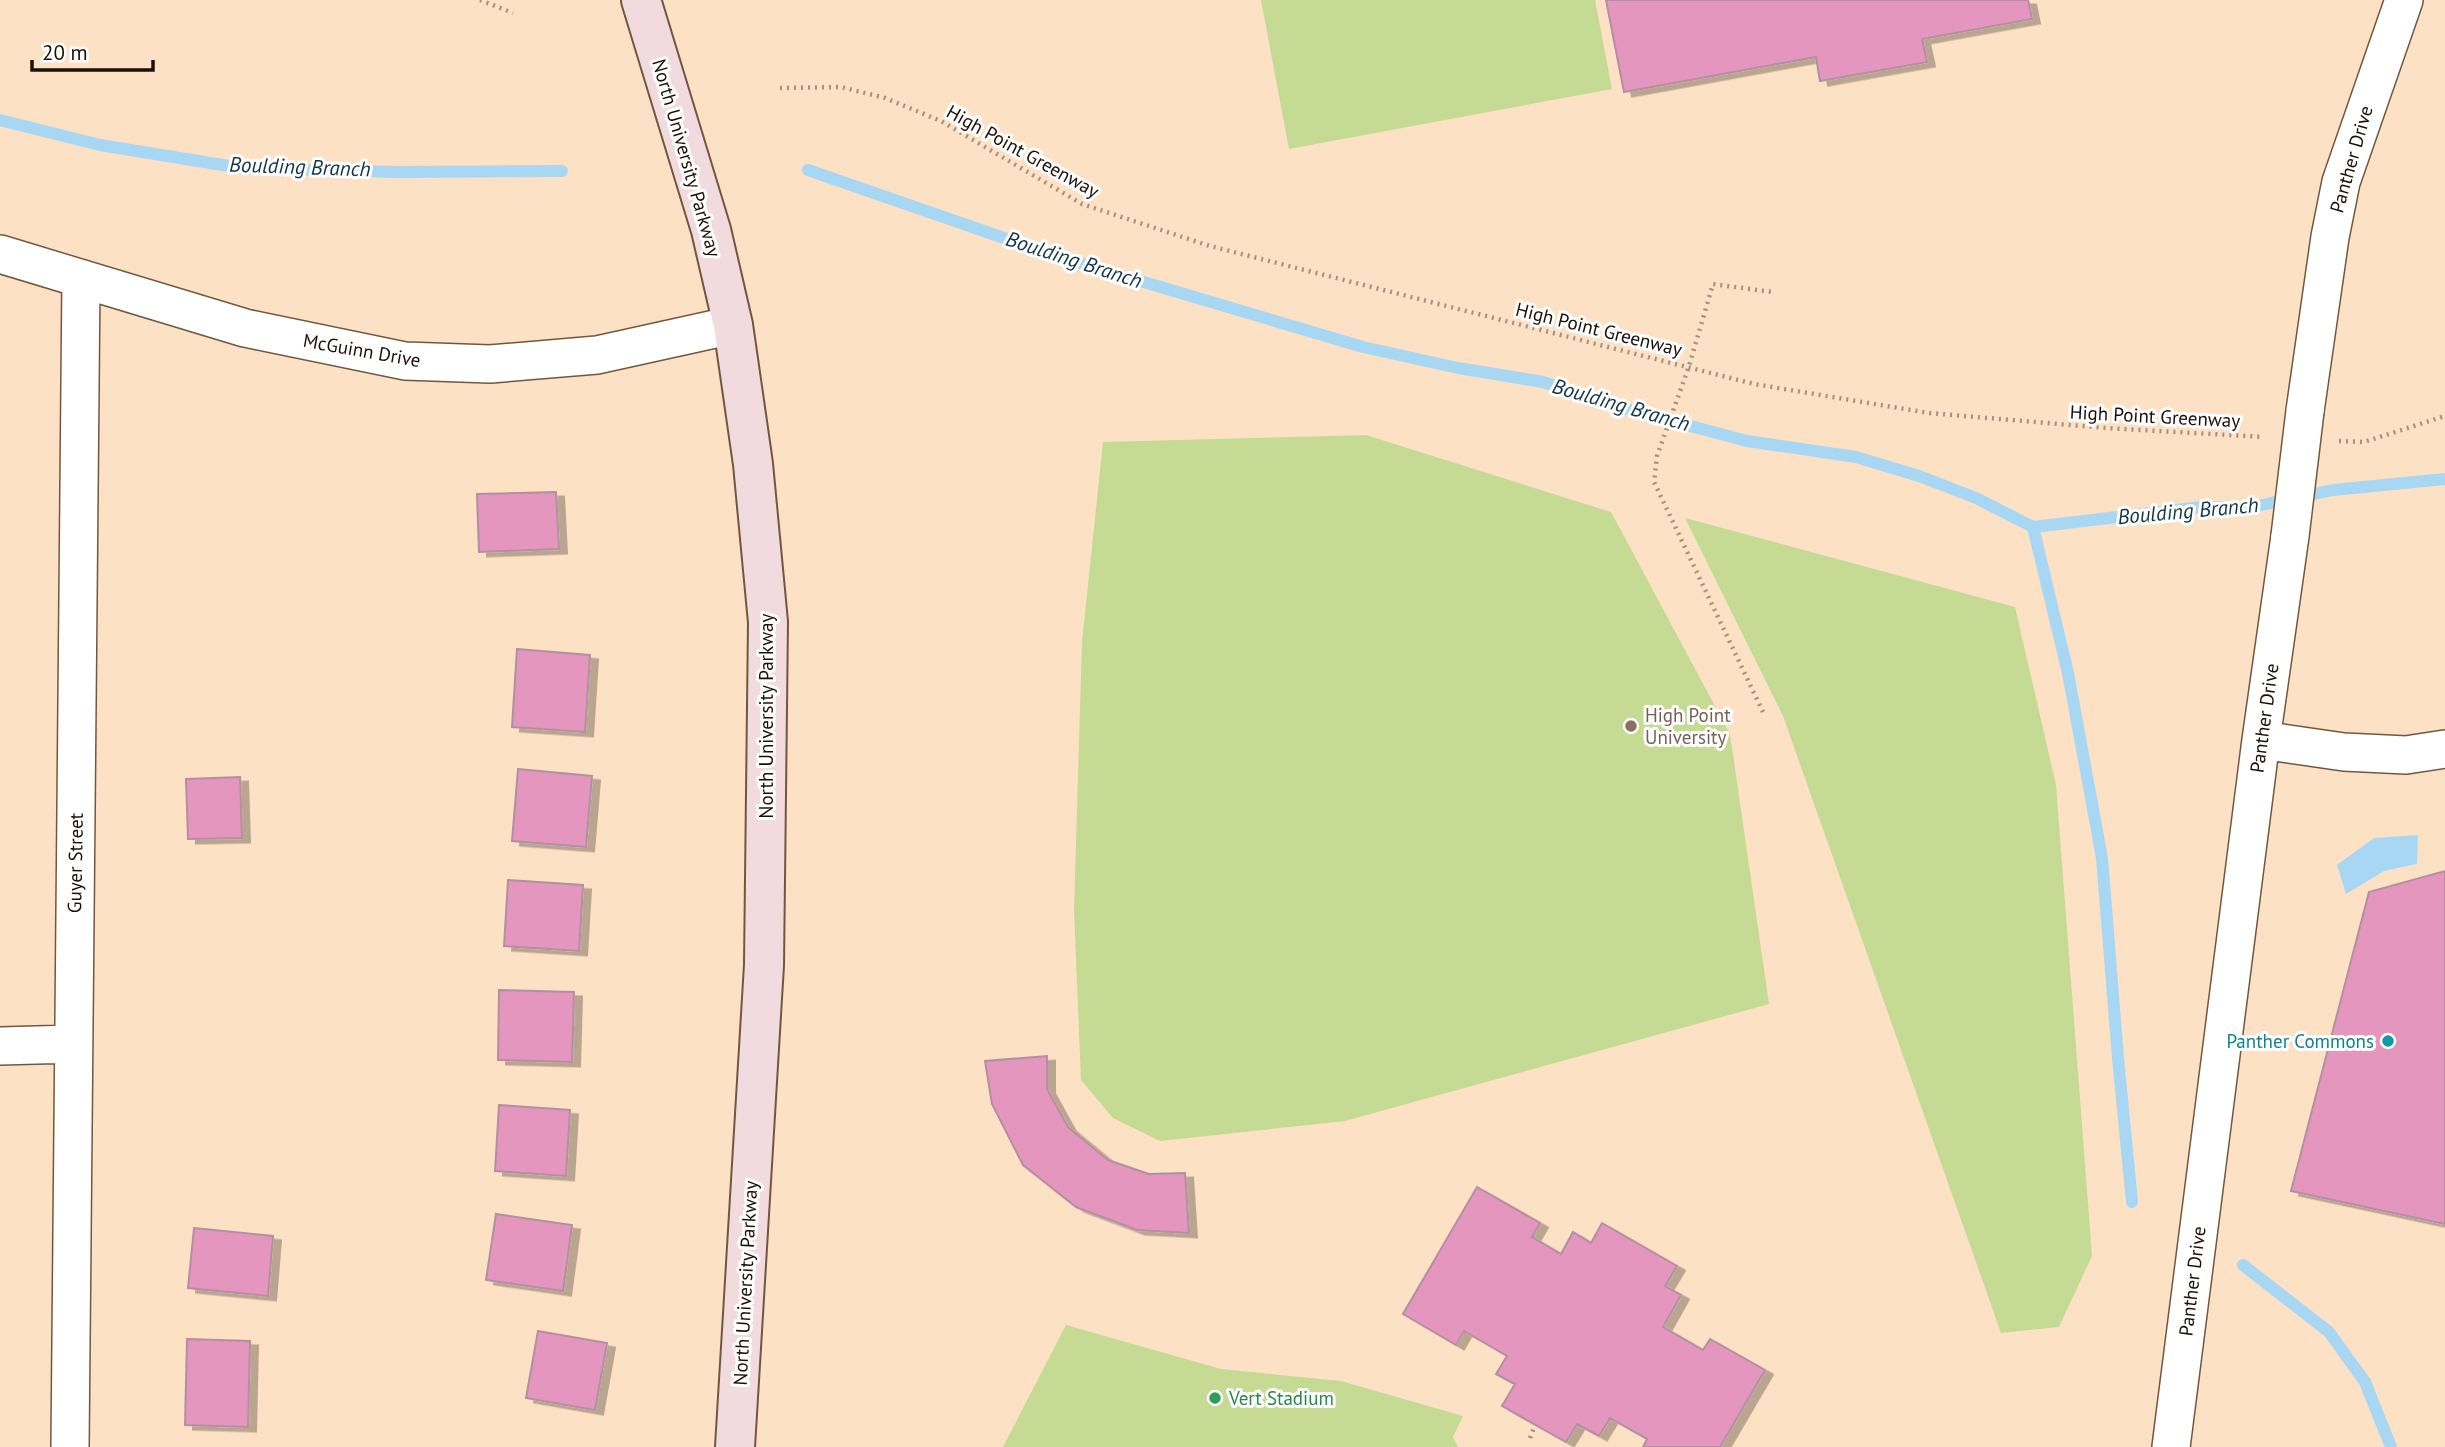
<svg xmlns="http://www.w3.org/2000/svg" width="2445" height="1447" font-family="'PT Sans',sans-serif">
  <style>
    .green { fill: #c5db94 }
    .water { fill: #a8d7f4 }
    .lines { fill: none; stroke-linecap: round; stroke-linejoin: round }
    .stream { stroke: #a8d7f4; stroke-width: 12 }
    .building { fill: #e496bf; stroke: #b390a1; stroke-width: 2; filter: url(#shadow) }
    .street-casing { stroke: #705840; stroke-width: 40 }
    .secondary-casing { stroke: #705840; stroke-width: 42 }
    .path { stroke: #a5907c; stroke-width: 4.5; stroke-dasharray: 2 5; stroke-linecap: butt }
    .street { stroke: #fff; stroke-width: 37 }
    .secondary { stroke: #f2dbdf; stroke-width: 38 }
    .street-bridge-casing { stroke: #705840; stroke-width: 40; stroke-linecap: butt }
    .street-bridge { stroke: #fff; stroke-width: 37 }
    .education-dot { fill: #8d6e63; stroke: #fff; stroke-width: 2.5 }
    .culture-dot { fill: #0f9aa8; stroke: #fff; stroke-width: 2.5 }
    .leisure-dot { fill: #2e9e5b; stroke: #fff; stroke-width: 2.5 }
    .labels { text-anchor: middle; stroke-width: 6; stroke-linejoin: round; paint-order: stroke }
    .street-label { font-size: 19px; fill: #1a1007; stroke: #fff }
    .education-label { font-size: 19px; fill: #785e54; stroke: #fff; text-anchor: start }
    .culture-label { font-size: 19px; fill: #0d838f; stroke: #fff; text-anchor: end }
    .leisure-label { font-size: 19px; fill: #27864d; stroke: #fff; text-anchor: start }
    .water-label { font-size: 21px; font-style: italic; fill: #103549; stroke: #fff }
  </style>
  <defs>
    <filter id="shadow"><feDropShadow dx="8" dy="4.5" stdDeviation="0" flood-color="#0004"/></filter>
  </defs>
  <rect width="100%" height="100%" fill="#fde1c5"/>
  <path class="green" d="M1261 0H1595L1612 89 1289 149Z
    M1366 435 1611 512 1730 734 1769 1004 1345 1121 1160 1141 1113 1118 1081 1080 1074 910 1082 642 1103 442Z
    M1685 518 2015 607 2056 785 2092 1256 2059 1327 2001 1333 1783 716Z
    M1066 1325 1221 1369 1341 1381 1463 1416 1453 1437 1458 1447H1003Z"/>
  <path class="water" d="M2418 835 2417 864 2384 871 2346 894 2337 865 2374 838Z"/>
  <g class="lines">
    <path class="stream" d="M0 120 100 145 241 168 398 172 562 171
      M808 170 1056 256 1363 347 1458 368 1543 382 1630 410 1747 441 1856 457 1919 476 1976 498 2033 527 2201 507H2252L2333 490 2445 479
      M2033 527 2068 673 2102 858 2118 1058 2132 1202
      M2243 1265 2329 1332 2365 1382 2391 1447"/>
  </g>
  <path class="building" d="M1606 0H2028L2032 19 1922 39 1927 62 1820 81 1816 57 1624 92Z
    M556 492 559 549 479 552 477 494Z
    M517 649 590 655 585 732 512 727Z
    M518 769 592 776 586 847 512 841Z
    M240 777 242 838 188 839 186 779Z
    M2445 871V1224L2291 1191 2369 892Z
    M508 880 583 885 579 951 504 946Z
    M499 990 574 992 572 1062 498 1060Z
    M1047 1056V1089L1068 1127 1108 1160 1149 1174 1185 1173 1189 1233 1137 1230 1076 1207 1023 1165 992 1104 985 1061Z
    M499 1105 570 1110 566 1176 495 1171Z
    M1477 1187 1540 1223 1532 1237 1561 1254 1573 1232 1591 1243 1602 1223 1677 1266 1665 1286 1681 1295 1663 1327 1703 1350 1710 1339 1765 1370 1720 1447H1643L1647 1439 1610 1418 1599 1436 1577 1424 1566 1442 1502 1406 1515 1384 1496 1374 1507 1356 1464 1331 1456 1345 1403 1314Z
    M496 1214 572 1225 563 1291 486 1280Z
    M194 1228 273 1236 268 1296 188 1288Z
    M538 1331 607 1343 595 1410 526 1398Z
    M187 1339 250 1341 248 1427 185 1425Z"/>
  <g class="lines">
    <g class="street-casing">
      <path id="street" d="M0 254 245 328 405 361 490 364 597 355 733 325
        M2305 411 2330 237 2341 182 2404 0
        M2261 740 2344 752 2406 755 2445 749
        M0 1046 73 1044
        M70 1447 81 279
        M2171 1447 2261 740 2290 536"/>
    </g>
    <g class="secondary-casing">
      <path id="secondary" d="M641 0 711 230 733 325 753 464 768 622 764 965 735 1447"/>
    </g>
    <path class="path" d="M480 0 513 13
      M780 88 841 87 885 98 941 121 1082 204 1210 246 1754 384 1929 413 2106 428 2264 437
      M2339 441 2364 442 2445 416
      M1763 712 1654 482 1657 456 1689 366 1713 284 1772 292
      M1530 1438 1535 1425"/>
    <use href="#street" class="street"/>
    <use href="#secondary" class="secondary"/>
    <g class="street-bridge-casing">
      <path id="street-bridge" d="M2290 536 2305 411"/>
    </g>
    <use href="#street-bridge" class="street-bridge"/>
  </g>
  <circle class="education-dot" cx="1631" cy="726" r="7"/>
  <circle class="culture-dot" cx="2388" cy="1041" r="7"/>
  <circle class="leisure-dot" cx="1215" cy="1398" r="7"/>
  <g class="labels">
    <g class="street-label">
      <text transform="translate(1023 151) rotate(29)" y="7">High Point Greenway</text>
      <text transform="translate(687 158) rotate(74)" y="7">North University Parkway</text>
      <text transform="translate(2351 159) rotate(-74)" y="7">Panther Drive</text>
      <text transform="translate(1599 329) rotate(14)" y="7">High Point Greenway</text>
      <text transform="translate(362 350) rotate(10)" y="7">McGuinn Drive</text>
      <text transform="translate(2155 416) rotate(3)" y="7">High Point Greenway</text>
      <text transform="translate(766 716) rotate(-90)" y="7">North University Parkway</text>
      <text transform="translate(2264 718) rotate(-82)" y="7">Panther Drive</text>
      <text transform="translate(75 863) rotate(-89)" y="7">Guyer Street</text>
      <text transform="translate(2192 1281) rotate(-83)" y="7">Panther Drive</text>
      <text transform="translate(745 1283) rotate(-87)" y="7">North University Parkway</text>
    </g>
    <g class="education-label">
      <text x="1645" y="722">High Point<tspan x="1645" dy="22">University</tspan></text>
    </g>
    <g class="culture-label">
      <text x="2374" y="1048">Panther Commons</text>
    </g>
    <g class="leisure-label">
      <text x="1229" y="1405">Vert Stadium</text>
    </g>
    <g class="water-label">
      <text transform="translate(300 167) rotate(2)" y="7">Boulding Branch</text>
      <text transform="translate(1074 260) rotate(18)" y="7">Boulding Branch</text>
      <text transform="translate(1621 405) rotate(16)" y="7">Boulding Branch</text>
      <text transform="translate(2188 511) rotate(-5)" y="7">Boulding Branch</text>
    </g>
  </g>
  <path d="M32 60v10h121v-10" fill="none" stroke="#1a1007" stroke-width="3.5"/>
  <text x="42" y="60" font-size="21" fill="#1a1007" stroke="#ffffff" stroke-width="5" paint-order="stroke">20 m</text>
</svg>
